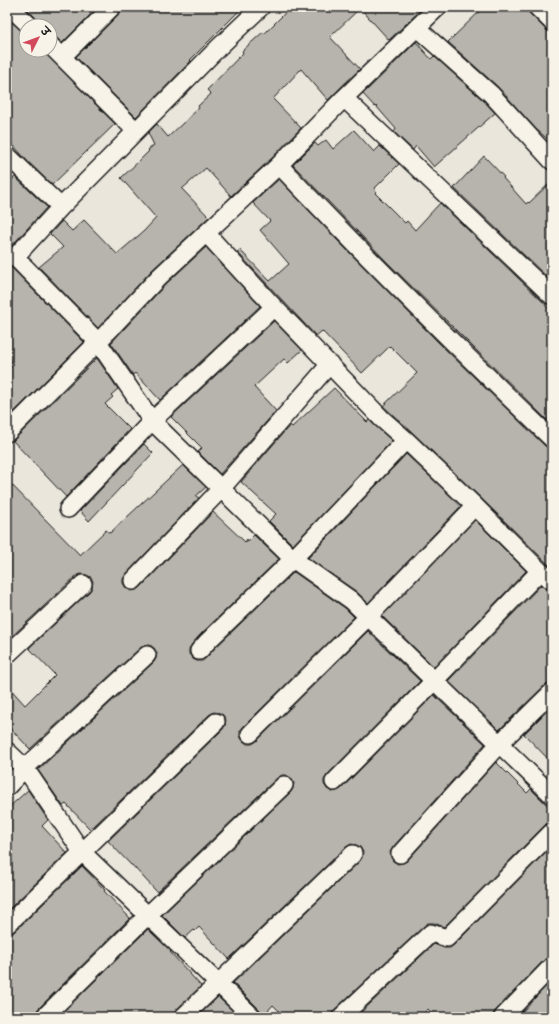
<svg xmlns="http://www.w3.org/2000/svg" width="559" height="1024" font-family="Delius,'Playpen Sans Deva',sans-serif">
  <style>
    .building { fill: #b6b4ac; stroke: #1c1c1c }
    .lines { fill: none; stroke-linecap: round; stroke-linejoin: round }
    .street-casing { stroke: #1c1c1c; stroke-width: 20 }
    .street { stroke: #f7f3e8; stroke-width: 17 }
  </style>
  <rect width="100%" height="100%" fill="#eae6dc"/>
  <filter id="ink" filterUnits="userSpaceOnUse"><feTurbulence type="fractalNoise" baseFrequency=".025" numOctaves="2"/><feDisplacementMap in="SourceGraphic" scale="8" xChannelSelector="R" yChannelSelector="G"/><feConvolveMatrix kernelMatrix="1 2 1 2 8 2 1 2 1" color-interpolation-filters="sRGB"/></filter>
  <g filter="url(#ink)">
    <path class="building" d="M25 7H98L62 43 57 38 53 35H50V26H40L39 23 37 19Z
      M122 7H243L190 60 191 61 136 117 76 57 119 14 122 10Z
      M291 7H424L389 40 360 8 330 37 360 69 328 100 301 69 273 99 301 128 272 158 231 196 206 168 182 189 209 217 152 270 98 328 39 267 63 247 50 234 62 221 72 231 84 220 117 254 144 231 156 218 121 178 139 161 149 151 148 150 154 145 148 133 157 124 168 137 199 108 198 106 211 94 207 90 243 53 242 51 263 32 264 34Z
      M484 7H527V10L530 14 545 29 549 32H552V143L536 129 498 87 448 42Z
      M7 18 26 35V50H42L115 124 52 185 29 163 7 138Z
      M416 42 431 59 434 56 484 101 495 113 434 167 416 146 413 150 394 132 396 129 376 106 375 107 363 94Z
      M354 130 374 152 380 146 399 164 374 189 376 192 375 193 405 223 407 221 415 230 440 203 542 301 546 304 545 305 552 312V416L547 420 387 262 293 165 315 143 318 146 326 140 333 149Z
      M484 156 504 177 503 178 526 204 528 202 529 203 552 181V272L547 277 454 188Z
      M15 177 47 207 7 251V184Z
      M279 179 339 242 441 345 545 446 552 449V568L482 499 413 433 383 406 417 373 390 346 362 373 322 331 316 336 237 252 240 250 270 281 289 264 260 230 270 221 253 203Z
      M206 247 260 306 160 400 135 373 133 375 111 343 166 284Z
      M7 263 84 342 7 419V371L14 364 7 357Z
      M274 321 302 350 288 363 284 359 254 387 276 411 220 474 198 452 202 448 171 417Z
      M97 358 118 389 111 395 113 397 105 404 130 429 66 497 13 441Z
      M334 388 367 422 369 420 392 441 293 545 269 521 276 514 241 482 290 425 292 427Z
      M144 444 153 453 89 521 80 511Z
      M406 454 461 506 368 603 357 592 308 558Z
      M183 465 206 487 196 496 199 498 126 574 123 579V583L126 588 131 591 136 590 140 588 213 512 245 542 247 539 248 541 254 535 279 559 201 634 192 644 189 649V654L193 659 197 661H202L206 658 215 648 294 572 345 608 354 617 243 727 240 731V736L243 741 247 744H252L257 741 368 631 420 681 327 775 324 780V784L327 789 332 792 337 791 341 789 434 695 485 744 393 847 390 852 391 857 393 861 398 864 403 863 407 861 496 762 527 793 531 789 552 810V822H549L545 825 444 927 434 923H428L424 926 334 1010 332 1014 331 1017H285L273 1005 263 1016 260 1010 233 983 360 861 362 857 363 852 360 847 356 845 351 844 346 847 229 959 199 927 195 931 194 930 185 938 162 915 291 792 293 788 294 783 291 778 286 775H282L277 778 157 892 132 865H131L108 841 223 729 225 725 226 720 223 715 219 713 214 712 209 715 94 826H93L90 829 66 804 63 806 38 770 154 662 156 658 157 653 154 648 150 645H145L140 648 30 749 7 725V685L25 705 55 675 29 648 90 591 92 587 93 582 91 577 86 575 81 574 76 576 7 641V480L80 555 106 530 110 533Z
      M475 520 526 571 434 667 382 616Z
      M541 585 546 589 552 591V682H549L545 685 499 730 448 681Z
      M552 706V763L524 734Z
      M28 790 48 820 42 826 67 853 7 911V809Z
      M552 846V956L549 957 545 959 496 1010 493 1014V1017H435L428 1009 420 1017H356L434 944 444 948H450L454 945Z
      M82 866 105 890 104 891 130 918 37 1010 35 1014 34 1017H7V935H10L14 932Z
      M148 929 171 951 170 952 201 986 176 1010 174 1014 173 1017H58Z
      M552 980V1017H517Z
      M218 997 239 1017H197Z"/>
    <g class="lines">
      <g class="street-casing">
        <path id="street" d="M10 7 30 26
          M261 7 218 48 61 207 15 257 98 342 152 421 293 559 351 600 552 795
          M537 7 552 22
          M417 28 491 94 552 161
          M50 45 136 131
          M62 57 112 7
          M344 98 552 296
          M7 155 61 207
          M279 165C367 259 459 349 552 439
          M206 233 274 307 382 419 406 440 475 506 540 571 552 581
          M7 433 98 342 159 277 279 165 344 98 438 7
          M68 509 152 421 274 307
          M133 581 221 489 330 364
          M199 651 208 641 293 559 406 440
          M7 655 83 584
          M250 734 368 617 475 506
          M7 751 25 768 82 852 253 1017
          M334 782 434 681 540 571
          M7 787 25 768 147 655
          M400 854 499 744 552 692
          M7 925 216 722
          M44 1017 148 915 284 785
          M183 1017 353 854
          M341 1017 431 933 447 938 552 832
          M503 1017 552 966"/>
      </g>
      <use href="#street" class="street"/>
    </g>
  </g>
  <rect width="559" height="1024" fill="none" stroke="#f7f3e8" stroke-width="24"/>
  <rect x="12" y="12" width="535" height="1000" fill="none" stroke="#1c1c1c" stroke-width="1.5" filter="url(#ink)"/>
  <g transform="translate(38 38) rotate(48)"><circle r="19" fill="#f7f3e8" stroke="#9f9d96"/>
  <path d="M0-3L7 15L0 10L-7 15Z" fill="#d1495b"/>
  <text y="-6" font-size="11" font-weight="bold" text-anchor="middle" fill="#1c1c1c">उ</text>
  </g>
</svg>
